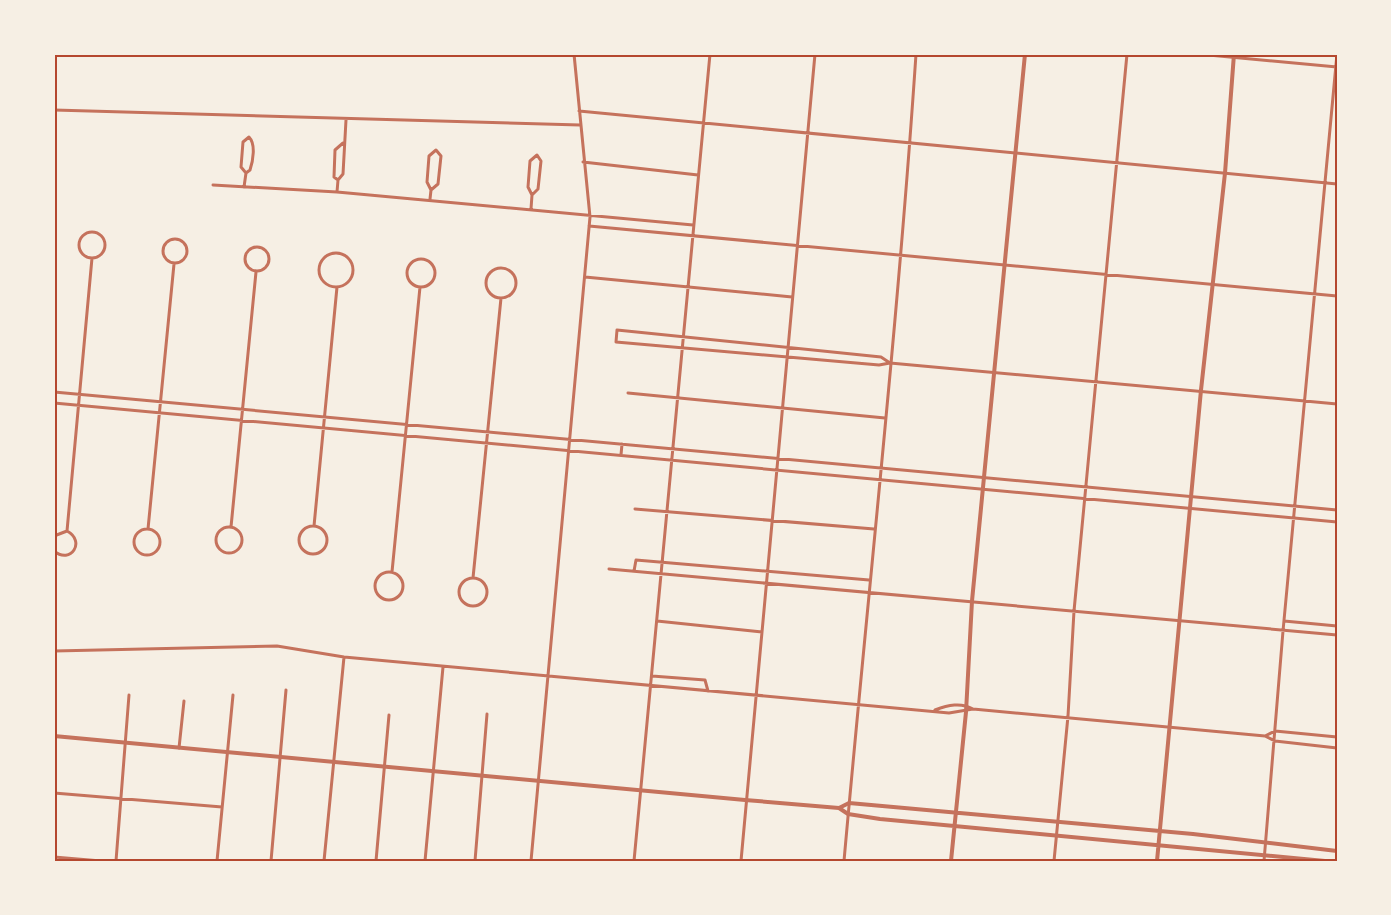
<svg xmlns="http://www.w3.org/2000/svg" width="1391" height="915" font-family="Helvetica,sans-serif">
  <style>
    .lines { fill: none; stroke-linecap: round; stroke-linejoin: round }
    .minor { stroke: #c5725c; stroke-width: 3 }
    .tertiary { stroke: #c5725c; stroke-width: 4 }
    .neatline { fill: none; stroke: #b5482f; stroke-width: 2 }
  </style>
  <rect width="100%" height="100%" fill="#f6efe4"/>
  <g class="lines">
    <path class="minor" d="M1198 54 1337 67
      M54 110 580 125
      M579 111 1337 184
      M583 162 698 175
      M338 180 334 177 335 150 343 143
      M213 185 337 192 693 225
      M244 187 246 173 250 170C253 161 256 144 249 137L243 142 241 167 246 173
      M337 192 338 180 343 174 346 120
      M430 199 431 190 427 182 429 156 436 150 441 156 438 184 431 190
      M531 209 532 195 528 187 530 161 537 155 541 161 538 189 532 195
      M589 226 1337 296
      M79 245a13 13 0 1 1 26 0a13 13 0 1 1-26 0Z
      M163 251a12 12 0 1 1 24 0a12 12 0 1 1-24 0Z
      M245 259a12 12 0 1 1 24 0a12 12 0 1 1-24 0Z
      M319 270a17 17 0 1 1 34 0a17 17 0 1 1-34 0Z
      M407 273a14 14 0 1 1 28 0a14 14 0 1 1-28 0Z
      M486 283a15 15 0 1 1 30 0a15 15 0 1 1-30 0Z
      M585 277 792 297
      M890 363 881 357 617 330 616 342 879 365 890 363 1337 404
      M54 392 1337 510
      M628 393 885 418
      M54 403 1337 522
      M621 455 622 444
      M635 509 874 529
      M299 540a14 14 0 1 1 28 0a14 14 0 1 1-28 0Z
      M314 526 337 287
      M231 527 256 272
      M216 540a13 13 0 1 1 26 0a13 13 0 1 1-26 0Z
      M148 529 174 264
      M134 542a13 13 0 1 1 26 0a13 13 0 1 1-26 0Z
      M67 531 92 258
      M54 536 67 531C86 541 71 565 54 551
      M609 569 1337 635
      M634 571 636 560 869 580
      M392 572 420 287
      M375 586a14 14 0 1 1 28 0a14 14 0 1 1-28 0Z
      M459 592a14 14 0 1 1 28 0a14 14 0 1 1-28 0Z
      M473 578 501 298
      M657 621 762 632
      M1284 621 1337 626
      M54 651 277 646 344 657 949 713 973 709
      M652 676 705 680 708 691
      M935 710C948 705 961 702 973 709L1265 736 1275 741 1337 748
      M1265 736 1275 731 1337 737
      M179 748 184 701
      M54 793 222 807
      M54 857 101 861
      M116 861 129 695
      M217 861 233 695
      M271 861 286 690
      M324 861 344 657
      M376 861 389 715
      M425 861 443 667
      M475 861 487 714
      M531 861 590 217 574 54
      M634 861 710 54
      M741 861 815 54
      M844 861C868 592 898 323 916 54
      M1054 861 1068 716 1074 611 1127 54
      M1264 861 1283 631 1337 54"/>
    <path class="tertiary" d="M54 736 745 800 839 808 849 803 1193 834 1337 851
      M839 808 848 814 880 819 1325 861
      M951 861 966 712 972 601 1025 54
      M1157 861 1201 390 1225 173 1234 54"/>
  </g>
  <rect width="1391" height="915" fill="none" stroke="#f6efe4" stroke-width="111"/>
  <rect x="56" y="56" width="1280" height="804" class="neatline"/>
</svg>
